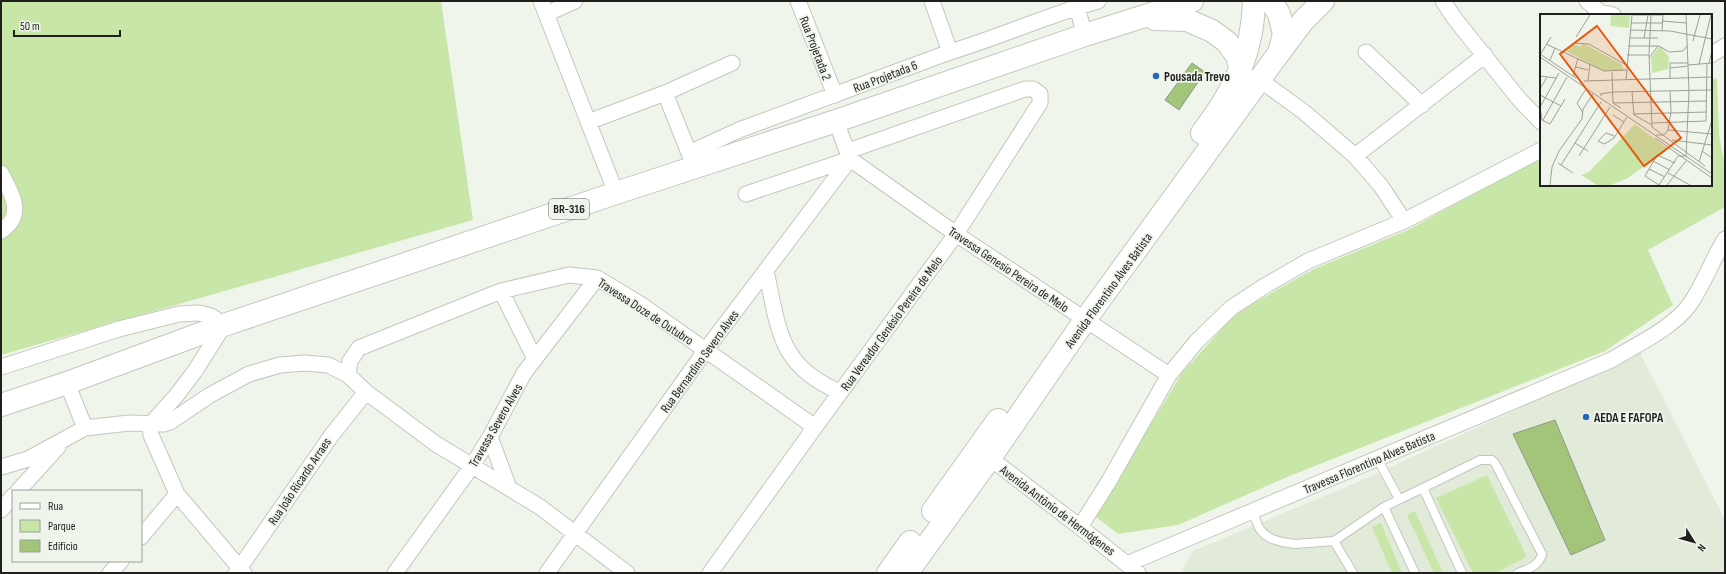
<svg xmlns="http://www.w3.org/2000/svg" width="1726" height="574" font-family="'Sofia Sans Condensed',sans-serif">
  <style>
    .built { fill: #e2eada }
    .green { fill: #c8e6a8 }
    .building { fill: #a2c57a; stroke: #92978e }
    .lines { fill: none; stroke-linecap: round; stroke-linejoin: round }
    .service-casing { stroke: #c3c7be; stroke-width: 10 }
    .minor-casing { stroke: #c3c7be; stroke-width: 17 }
    .secondary-casing { stroke: #c3c7be; stroke-width: 24 }
    .trunk-casing { stroke: #c3c7be; stroke-width: 24 }
    .service { stroke: #fff; stroke-width: 8 }
    .minor { stroke: #fff; stroke-width: 15 }
    .secondary { stroke: #fff; stroke-width: 22 }
    .trunk { stroke: #fff; stroke-width: 22 }
    .poi-dot { fill: #2369ba; stroke: #f0f5ec; stroke-width: 1.5 }
    .labels { text-anchor: middle; stroke-width: 3.5; stroke-linejoin: round; paint-order: stroke }
    .shield { fill: #f0f5ec; stroke: #5e605b; stroke-width: 1 }
    .shield-label { font-size: 12px; font-weight: bold; fill: #1f201d }
    .street-label { font-size: 13px; fill: #1f201d; stroke: #f0f5ec }
    .poi-label { font-size: 13px; font-weight: bold; fill: #1f201d; stroke: #f0f5ec; text-anchor: start }
    .inset-road { fill: none; stroke: #9ca099; stroke-width: 1 }
    .view { fill: #e8590c; fill-opacity: 0.15; stroke: #e8590c; stroke-width: 2 }
    .inset-edge { fill: none; stroke: #1f201d; stroke-width: 2 }
  </style>
  <rect width="100%" height="100%" fill="#f0f5ec"/>
  <path class="built" d="M1640 353 1725 520V573H1181L1193 551 1360 481Z"/>
  <path class="green" d="M1 1H441L473 220 1 355Z
    M1717 78 1719 134 1725 168V207L1648 250 1673 305 1605 351 1287 477 1178 525 1118 534 1095 516 1182 373 1236 313 1314 269 1410 229 1541 156V185H1711V80Z
    M1487 475 1527 557 1495 573H1473L1436 498Z
    M1415 511 1443 573H1434L1407 515Z
    M1381 523 1402 573H1392L1372 527Z"/>
  <path class="building" d="M1192 63 1205 72 1179 110 1165 100Z
    M1555 420 1605 540 1571 555 1513 434Z"/>
  <g class="lines">
    <g class="service-casing">
      <path id="service" d="M1377 458 1399 499
        M1423 488 1462 573
        M1384 507 1415 573
        M1254 510 1255 518 1259 528 1264 534 1272 539 1282 542 1295 544 1334 541 1384 507 1480 460H1492L1495 463 1542 554C1539 566 1528 569 1518 573
        M1334 541 1353 573"/>
    </g>
    <g class="minor-casing">
      <path id="minor" d="M541 1 616 193
        M798 1 835 95
        M932 1 950 52
        M1075 1 1085 35
        M1443 1 1455 19 1519 99 1541 122
        M1587 1 1600 12 1613 15
        M546 14 575 1
        M1366 52 1422 105
        M1711 55 1725 46
        M1260 80 1304 112 1355 156 1381 186 1404 221
        M665 93 689 153
        M588 122 665 93 732 63
        M1355 156 1485 55
        M694 168 689 153 739 130 950 52C1000 37 1048 15 1098 1
        M1 173C8 188 22 207 10 223 7 226 5 229 1 231
        M746 194 850 159 956 234 1169 375
        M766 271C779 329 778 366 840 392
        M501 291 535 359
        M1 367 119 329 179 314 199 313 211 316 224 325 195 371 176 396 150 425 151 435 177 494 244 573
        M348 375 350 361 359 348 501 291 569 275 597 278 640 304 815 427
        M67 383 85 428
        M490 437 509 488
        M982 452 1080 527 1138 573
        M1 467 28 459 85 428 129 423 163 424 170 422 210 395 249 374 280 365 305 363 328 365 348 375 366 392 436 444 540 507 627 573
        M18 491 58 447
        M1 510 13 496
        M1080 527 1109 481 1169 375 1197 341 1231 308 1263 287 1308 261 1404 221 1541 150
        M141 537 177 494
        M1127 564 1611 360C1636 345 1673 328 1690 304 1704 284 1712 260 1725 239
        M110 573 121 561
        M236 573 331 436 366 392
        M395 573 472 466 490 437 524 373 597 278
        M547 573 705 351 850 159 836 121
        M710 573 815 427 956 234 1040 103V94L1033 89H1025L848 151"/>
    </g>
    <g class="secondary-casing">
      <path id="secondary" d="M1202 133C1233 92 1253 54 1254 1
        M933 511 998 420
        M888 573 910 542
        M907 573 990 458 1085 320 1279 53 1284 34 1279 14 1271 1"/>
    </g>
    <g class="trunk-casing">
      <path id="trunk" d="M1155 19 1187 20 1212 31 1227 42 1237 56 1241 70
        M1279 53 1303 21 1323 1
        M1 405 67 383 224 325 616 193 836 121 1085 35 1192 1"/>
    </g>
    <use href="#service" class="service"/>
    <use href="#minor" class="minor"/>
    <use href="#secondary" class="secondary"/>
    <use href="#trunk" class="trunk"/>
  </g>
  <g class="poi-dot">
    <circle cx="1156" cy="76" r="4"/>
    <circle cx="1586" cy="417" r="4"/>
  </g>
  <g class="labels">
    <rect class="shield" x="549" y="199" width="40" height="20" rx="3"/>
    <g class="shield-label">
      <text x="569" y="213">BR-316</text>
    </g>
    <g class="street-label">
      <text transform="translate(816 48) rotate(69)" y="5">Rua Projetada 2</text>
      <text transform="translate(885 76) rotate(-21)" y="5">Rua Projetada 6</text>
      <text transform="translate(1009 269) rotate(34)" y="5">Travessa Genesio Pereira de Melo</text>
      <text transform="translate(1108 290) rotate(-54)" y="5">Avenida Florentino Alves Batista</text>
      <text transform="translate(646 311) rotate(33)" y="5">Travessa Doze de Outubro</text>
      <text transform="translate(891 323) rotate(-54)" y="5">Rua Vereador Genésio Pereira de Melo</text>
      <text transform="translate(699 361) rotate(-54)" y="5">Rua Bernardino Severo Alves</text>
      <text transform="translate(495 425) rotate(-60)" y="5">Travessa Severo Alves</text>
      <text transform="translate(1369 462) rotate(-23)" y="5">Travessa Florentino Alves Batista</text>
      <text transform="translate(299 481) rotate(-56)" y="5">Rua João Ricardo Arraes</text>
      <text transform="translate(1058 510) rotate(37)" y="5">Avenida Antônio de Hermógenes</text>
    </g>
    <g class="poi-label">
      <text x="1164" y="81">Pousada Trevo</text>
      <text x="1594" y="422">AEDA E FAFOPA</text>
    </g>
  </g>
  <g transform="translate(1540 14)">
    <rect width="172" height="172" fill="#f0f5ec"/>
    <path d="M71 1H90L89 14 70 12ZM43 29 81 50 84 56 64 57 26 37 33 30 40 33ZM120 32 129 43 128 55 112 59 111 43ZM95 110 128 135 88 164 71 171H57L41 161 49 158Z" fill="#c8e6a8"/>
    <path class="inset-road" d="M92 1H122M111 1 109 41 112 113 165 152M122 7 147 9M91 9H122M90 16 130 17 172 25M122 17 123 1M36 23 50 1M89 24H118M104 24 108 1M153 27 160 1M33 29 49 30 86 51M6 30 64 57 86 56M88 32H119L129 38 143 37 147 32M0 40 36 64M0 41 11 23M87 41H109M0 43 172 160M109 44 118 32M10 46 15 34M169 49 172 37M159 50 171 1M148 51 172 49M36 53 48 56M130 54 148 52M72 58 73 89 81 94M0 62 16 64M33 62 38 44M130 65V49H148M48 66 50 50M86 66 92 1M44 67 172 63M0 75 7 63M92 78 94 101 112 111M0 81 21 92M62 82 60 80 73 78 172 76M73 89 167 87M0 93 2 106 10 110 25 85M0 93 19 59M43 99 37 89 46 75M93 100 167 98M73 101 84 108M3 106 27 63M112 109 166 107 167 49M128 116 172 120M116 121H124L128 116 131 98 130 77M74 122 66 119 58 127 64 130 71 126 74 124 87 103M115 124 172 164M132 126 172 131M35 129 48 137M162 137 172 144M39 142 70 93M113 147 130 156M159 148 172 106M18 149 33 159M21 151 61 88M109 155 125 163M128 159 150 171M10 171 12 153 19 137 42 105 43 95 53 80M119 171 138 142H146L149 77 146 1M119 171 105 162 117 141 135 149M127 171 146 147"/>
    <path class="view" d="M57 12 141 124 104 152 20 40Z"/>
    <rect width="172" height="172" class="inset-edge"/>
  </g>
  <rect width="1726" height="574" fill="none" stroke="#1f201d" stroke-width="4"/>
  <rect x="12" y="490" width="130" height="72" fill="#f0f5ec" stroke="#9ca099"/>
  <rect x="20" y="503" width="20" height="6" fill="#ffffff" stroke="#9ca099"/>
  <text x="48" y="510" font-size="12" fill="#1f201d">Rua</text>
  <rect x="20" y="520" width="20" height="12" fill="#c8e6a8" stroke="#9ca099"/>
  <text x="48" y="530" font-size="12" fill="#1f201d">Parque</text>
  <rect x="20" y="540" width="20" height="12" fill="#a2c57a" stroke="#9ca099"/>
  <text x="48" y="550" font-size="12" fill="#1f201d">Edifício</text>
  <g transform="translate(1694 542) rotate(127)" stroke="#f0f5ec" stroke-width="3" paint-order="stroke">
  <path d="M0-3L7 15L0 10L-7 15Z" fill="#1f201d"/>
  <text y="-6" font-size="11" font-weight="bold" text-anchor="middle" fill="#1f201d">N</text>
  </g>
  <path d="M14 30v6h106v-6" fill="none" stroke="#1f201d" stroke-width="2"/>
  <text x="20" y="30" font-size="12" fill="#1f201d" stroke="#f0f5ec" stroke-width="3" paint-order="stroke">50 m</text>
</svg>
